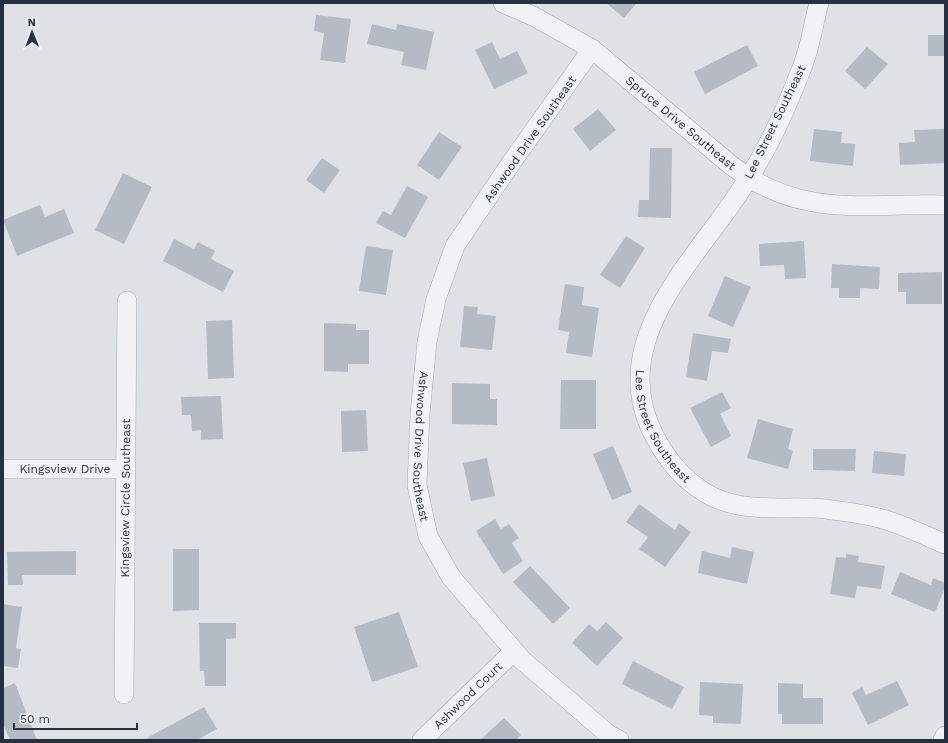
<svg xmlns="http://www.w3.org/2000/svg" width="948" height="743" font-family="'Work Sans',sans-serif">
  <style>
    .building { fill: #b5bbc4 }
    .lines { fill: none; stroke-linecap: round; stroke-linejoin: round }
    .minor-casing { stroke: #a3a9b1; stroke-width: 20 }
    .minor { stroke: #f0f2f6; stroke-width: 19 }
    .labels { text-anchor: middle; stroke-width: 3; stroke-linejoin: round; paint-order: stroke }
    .street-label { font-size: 12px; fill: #27303e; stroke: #edf0f5 }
  </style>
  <rect width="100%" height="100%" fill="#dee2e7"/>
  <path class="building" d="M606 3H637L624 18Z
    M316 15 351 19 345 63 320 60 324 33 314 31Z
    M372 24 396 30 397 24 434 32 426 70 401 65 404 52 367 44Z
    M928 35H945V56H928Z
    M492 42 500 59 517 51 528 73 494 89 475 50Z
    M747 45 758 66 705 94 694 72Z
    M867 47 888 64 865 89 845 71Z
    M598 109 616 130 590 151 573 129Z
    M814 129 842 132 841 143 855 144 853 166 810 161Z
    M944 129 945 163 900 165 899 143 915 142 914 130Z
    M439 132 462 147 439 180 417 165Z
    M650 148H672L671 218 638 217 639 200H649Z
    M322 158 340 170 324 193 306 180Z
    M123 173 152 187 124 244 95 230Z
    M407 186 428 197 405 238 376 223 383 211 391 215Z
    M40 205 45 217 64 209 74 233 17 256 3 220Z
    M626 236 645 248 620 288 600 275Z
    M174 239 194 249 198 242 215 251 211 259 234 271 223 292 163 261Z
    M804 241 806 278 785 279 784 265 760 266 759 244Z
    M366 246 393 250 386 295 359 291Z
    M832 264 880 267 879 289 860 288V298H839V288H831Z
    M942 272V304H906V292H898V273Z
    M725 276 751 287 733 327 708 316Z
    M565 284 584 287 582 305 599 308 592 357 566 353 569 332 558 330Z
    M464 306 478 307 477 314 496 316 492 350 460 347Z
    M232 320 234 378 208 379 206 321Z
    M324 323 356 324V330H369V364H348V372L324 371Z
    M693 333 731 339 728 353 712 351 707 381 686 377Z
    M561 380H596V429H560Z
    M452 383 490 384V399H497V425L452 424Z
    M722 392 731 408 720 414 731 436 711 447 690 408Z
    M221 396 223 439 201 440V430L192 431 191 415H182L181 397Z
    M366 410 368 451 342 452 341 411Z
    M758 419 793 429 788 449 793 451 788 469 747 458Z
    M613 446 632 492 612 500 593 454Z
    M813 449H856L855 471 813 470Z
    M874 451 906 454 904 476 872 473Z
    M487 458 495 496 471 501 463 463Z
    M639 504 675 530 679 523 691 532 665 567 639 549 648 537 626 522Z
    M495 519 501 529 509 524 519 538 512 543 523 561 503 574 476 531Z
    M732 547 754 552 747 584 698 573 702 551 730 558Z
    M173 549H199V610L173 611Z
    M76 551V575H22L23 585H8L7 552Z
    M846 554 859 556 858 562 885 566 881 589 857 586 855 598 830 594 836 557 846 558Z
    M530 566 570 608 553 624 513 582Z
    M900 572 931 585 933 578 945 583V588L935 612 891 594Z
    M3 604 22 607 16 648 21 649 18 668 3 666Z
    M399 612 418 667 372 682 354 627Z
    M606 622 623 638 597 666 572 643 589 624 597 631Z
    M199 623H236V638L226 639V686H205L204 671H200Z
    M633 661 684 687 672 709 622 684Z
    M897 681 909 705 868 725 852 693 862 687 866 695Z
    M700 682 743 684 741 724 713 723V716L699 715Z
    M15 683 37 740H10L4 726H3V688Z
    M778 683 803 684V698H823V724H782V714H778Z
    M204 707 217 729 197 740H148L147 738Z
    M504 718 521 735 516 740H480Z"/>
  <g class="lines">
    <g class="minor-casing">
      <g id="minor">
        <path id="s1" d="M503 3 533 16 592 49 732 166C801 219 865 203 945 205"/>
        <path id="s2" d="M819 3C813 25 810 49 801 70 788 104 768 148 748 179 701 256 602 339 655 437 668 462 687 484 713 497 749 514 787 505 825 509 846 512 869 514 889 521 908 527 926 536 945 544"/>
        <path id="s3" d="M592 49 511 163 455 246 436 299 427 342 420 414 417 485 428 536 451 577 522 660 609 735 619 740"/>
        <path id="s4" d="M3 469H126"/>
        <path id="s5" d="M124 694 127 301"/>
        <path id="s6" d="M422 740 514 651"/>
        <path d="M943 740 945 736"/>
      </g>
    </g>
    <use href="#minor" class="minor"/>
  </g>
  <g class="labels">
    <g class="street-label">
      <text transform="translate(775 122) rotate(-64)" y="4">Lee Street Southeast</text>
      <text dy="4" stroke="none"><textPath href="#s1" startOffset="216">Spruce Drive Southeast</textPath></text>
      <text transform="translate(530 139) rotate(-55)" y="4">Ashwood Drive Southeast</text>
      <text dy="4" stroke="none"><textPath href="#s2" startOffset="475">Lee Street Southeast</textPath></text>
      <text dy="4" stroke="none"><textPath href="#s3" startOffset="445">Ashwood Drive Southeast</textPath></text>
      <text dy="4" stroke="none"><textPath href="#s4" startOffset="62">Kingsview Drive</textPath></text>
      <text dy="4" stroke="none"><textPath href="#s5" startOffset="196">Kingsview Circle Southeast</textPath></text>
      <text dy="4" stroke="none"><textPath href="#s6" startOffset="64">Ashwood Court</textPath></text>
    </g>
  </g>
  <rect width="948" height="743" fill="none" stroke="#27303e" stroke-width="8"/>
  <g transform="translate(32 32) rotate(359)" stroke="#edf0f5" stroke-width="3" paint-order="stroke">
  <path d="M0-3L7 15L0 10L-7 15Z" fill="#27303e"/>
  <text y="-6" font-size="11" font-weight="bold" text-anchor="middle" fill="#27303e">N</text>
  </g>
  <path d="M14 723v6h123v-6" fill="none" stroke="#27303e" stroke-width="2"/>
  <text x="20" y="723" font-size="12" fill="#27303e" stroke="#edf0f5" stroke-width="3" paint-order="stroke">50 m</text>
</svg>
